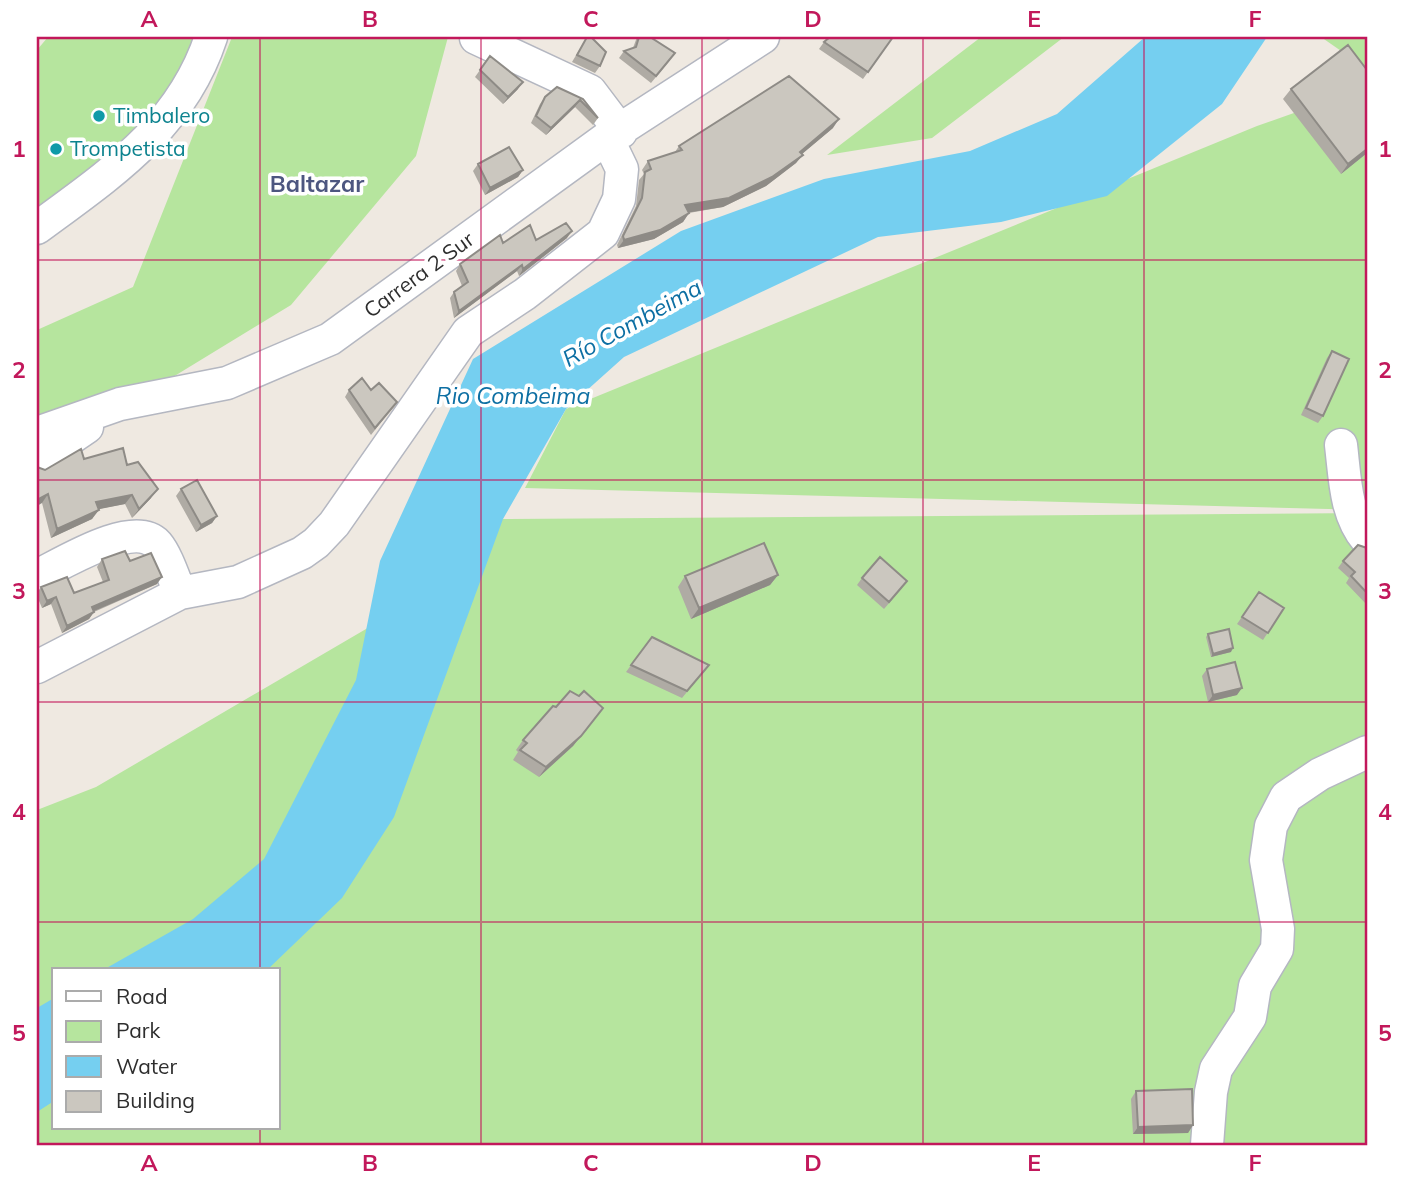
<svg xmlns="http://www.w3.org/2000/svg" width="1404" height="1182" font-family="Mulish,sans-serif">
  <style>
    .green { fill: #b6e59e; fill-rule: evenodd }
    .water { fill: #75cff0 }
    .lines { fill: none; stroke-linecap: round; stroke-linejoin: round }
    .minor-casing { stroke: #b4b7c1; stroke-width: 35 }
    .minor { stroke: #fff; stroke-width: 32 }
    .wall { fill: #afaba4 }
    .shaded-wall { fill: #8e8b86 }
    .building { fill: #cbc7bf; stroke: #8e8b86; stroke-width: 2 }
    .grid { fill: none; stroke: #c2185b; stroke-width: 2; stroke-opacity: 0.55 }
    .culture-dot { fill: #0f9aa8; stroke: #fff; stroke-width: 2.5 }
    .labels { text-anchor: middle; stroke-width: 7; stroke-linejoin: round; paint-order: stroke }
    .culture-label { font-size: 21px; fill: #0d838f; stroke: #fff; text-anchor: start }
    .street-label { font-size: 21px; fill: #2e2e2e; stroke: #fff }
    .neighbourhood-label { font-size: 23px; font-weight: bold; fill: #4d5680; stroke: #fff }
    .water-label { font-size: 23px; font-style: italic; fill: #0d6fa3; stroke: #fff }
    .neatline { fill: none; stroke: #c2185b; stroke-width: 2.5 }
    .grid-label { font-size: 23px; text-anchor: middle; font-weight: bold; fill: #c2185b }
  </style>
  <rect width="100%" height="100%" fill="#efe9e1"/>
  <path class="green" d="M48 37H211L192 78 37 228V50Z
    M232 37H448L416 156 291 305 37 460V330L133 287Z
    M981 37H1064L932 138 827 155Z
    M1321 37H1367V69Z
    M1367 87V510L525 488 566 409 1257 126Z
    M1367 513V1145H37V810L96 787 366 629 503 519ZM54 970H278V1128H54Z"/>
  <path class="water" d="M1145 37H1267L1222 104 1107 196 1001 222 878 237 624 357 566 409 503 519 394 817 342 898 267 970H103L193 919 264 859 356 680 380 561 473 359 681 231 824 179 970 151 1057 114Z
    M54 998V1101L37 1112V1008Z"/>
  <g class="lines">
    <g class="minor-casing">
      <path id="minor" d="M476 38 590 91 621 132
        M37 228C110 174 181 128 211 37
        M37 433 120 404 227 383 330 339 607 138 763 37
        M1341 445C1345 478 1345 514 1367 540
        M37 461 87 427
        M37 576C62 564 133 519 157 544 167 556 174 579 180 593
        M37 667 180 593 238 582 302 553 316 543 334 524 468 332 525 294 603 233 619 199 622 169 607 138
        M1207 1145 1211 1092 1216 1069 1250 1017 1255 986 1277 949 1278 929 1266 860 1271 826 1286 797 1320 774 1367 752"/>
    </g>
    <use href="#minor" class="minor"/>
  </g>
  <path class="wall" d="M587 37 600 66 595 73 572 62Z
    M637 37H650L670 60 651 83 619 58 624 51 633 48Z
    M893 37 863 79 819 49 824 42Z
    M490 56 518 89 503 104 475 77Z
    M1367 70V153L1341 174 1283 99 1291 89Z
    M545 97 583 99 598 118 593 125 575 107 546 135 531 123 540 104Z
    M833 128 802 154 796 163 766 186 723 207 689 213 683 222 654 239 618 248 617 245 636 206 639 180 644 174 642 170 648 161 675 152 679 146Z
    M478 164 523 170 518 177 485 195 473 171Z
    M567 238 519 276 517 271 454 318 450 298 454 292 462 286 456 271 460 264 503 243Z
    M1332 351 1323 416 1318 423 1301 415 1327 358Z
    M349 390H371L397 402 371 435 345 397Z
    M84 459 127 465 151 498 132 518 125 504 98 509 92 519 51 538 42 503 45 470Z
    M181 489 217 516 212 523 196 532 176 496Z
    M1367 548V605L1346 583 1349 578 1338 568 1343 561Z
    M102 559 130 561 157 584 94 612 89 619 62 633 51 604 42 608 37 596V593L41 587 74 593 103 582 97 567Z
    M778 575 770 585 691 619 678 587 685 576Z
    M862 578 902 588 884 609 857 585Z
    M1259 592 1284 608 1263 640 1237 624Z
    M1208 634 1231 652 1211 657 1206 637Z
    M652 637 709 665 682 698 626 672Z
    M1207 669 1237 695 1208 702 1202 676Z
    M556 707 596 718 573 746 539 777 513 760 518 752 516 750 523 740Z
    M1136 1091 1193 1125 1188 1133 1133 1134 1131 1099Z"/>
  <path class="shaded-wall" d="M523 82 518 89 503 104 508 97Z
    M580 100 575 107 546 135 551 128Z
    M839 119 833 128 796 159 803 155 796 163 766 186 723 207 679 214 685 205 800 152Z
    M1367 149V153L1341 174 1348 164Z
    M523 170 518 177 485 195 490 188Z
    M689 213 683 222 654 239 618 248 624 240Z
    M572 231 567 238 519 276 523 269Z
    M522 265 517 271 454 318 459 311Z
    M158 489 151 498 132 518 139 509Z
    M48 494 42 503 37 506V500Z
    M132 495 125 504 90 511 96 502Z
    M99 510 92 519 51 538 57 529Z
    M217 516 212 523 196 532 201 525Z
    M778 575 770 585 691 619 699 608Z
    M162 577 157 584 87 614 92 607Z
    M56 597 51 604 42 608 47 601Z
    M94 612 89 619 62 633 67 626Z
    M1233 648 1231 652 1211 657 1213 654Z
    M1242 688 1237 695 1208 702 1213 695Z
    M603 708 573 746 539 777 546 767Z
    M1193 1125 1188 1133 1133 1134 1138 1127Z"/>
  <path class="building" d="M587 37H591L606 52 600 66 577 55Z
    M639 37H650L675 53 656 76 624 51 636 47Z
    M830 37H893L868 72 824 42Z
    M1348 45 1367 70V149L1348 164 1291 89Z
    M490 56 523 82 508 97 480 70Z
    M789 76 839 119 800 152 803 155 772 177 729 198 685 205 689 213 660 230 624 240 623 236 642 198 645 172 651 169 648 161 682 150 679 146Z
    M557 87 583 99 598 118 580 100 551 128 536 116 545 97Z
    M509 147 523 170 490 188 478 164Z
    M566 223 572 231 523 269 522 265 459 311 454 292 468 282 460 264 500 235 503 243 530 225 536 240Z
    M1332 351 1349 359 1323 416 1306 408Z
    M362 378 371 390 379 383 397 402 375 428 349 390Z
    M123 448 127 465 138 462 158 489 139 509 132 495 96 502 99 510 57 529 48 494 37 500V467L45 470 81 449 84 459Z
    M197 480 217 516 201 525 181 489Z
    M764 543 778 575 699 608 685 576Z
    M1358 545 1367 548V593L1351 576 1355 572 1343 561Z
    M125 551 130 561 151 553 162 577 92 607 94 612 67 626 56 597 47 601 41 587 67 577 74 593 109 580 102 559Z
    M880 557 907 581 889 602 862 578Z
    M1259 592 1284 608 1268 633 1242 617Z
    M1229 629 1233 648 1213 654 1208 634Z
    M652 637 709 665 687 691 631 665Z
    M1235 662 1242 688 1213 695 1207 669Z
    M570 691 579 696 584 691 603 708 581 736 546 767 520 750 527 743 523 740 553 706 556 707Z
    M1192 1089 1193 1125 1138 1127 1136 1091Z"/>
  <path class="grid" d="M260 37V970M481 37V1145M702 37V1145M923 37V1145M1144 37V1145M37 260H1367M37 480H1367M37 702H1367M37 922H1367M260 1128V1145"/>
  <g class="culture-dot">
    <circle cx="99" cy="116" r="7"/>
    <circle cx="56" cy="149" r="7"/>
  </g>
  <g class="labels">
    <g class="culture-label">
      <text x="113" y="123">Timbalero</text>
      <text x="70" y="156">Trompetista</text>
    </g>
    <g class="street-label">
      <text transform="translate(419 275) rotate(-36)" y="7">Carrera 2 Sur</text>
    </g>
    <g class="neighbourhood-label">
      <text x="317" y="192">Baltazar</text>
    </g>
    <g class="water-label">
      <text transform="translate(632 323) rotate(-29)" y="8">Río Combeima</text>
      <text x="513" y="404">Rio Combeima</text>
    </g>
  </g>
  <rect width="1404" height="1182" fill="none" stroke="#ffffff" stroke-width="77"/>
  <rect x="52" y="968" width="228" height="161" fill="#ffffff" stroke="#ababab" stroke-width="2"/>
  <rect x="66" y="991" width="35" height="10" fill="#ffffff" stroke="#ababab" stroke-width="2"/>
  <text x="116" y="1004" font-size="21" fill="#2e2e2e">Road</text>
  <rect x="66" y="1021" width="35" height="21" fill="#b6e59e" stroke="#ababab" stroke-width="2"/>
  <text x="116" y="1038" font-size="21" fill="#2e2e2e">Park</text>
  <rect x="66" y="1056" width="35" height="21" fill="#75cff0" stroke="#ababab" stroke-width="2"/>
  <text x="116" y="1074" font-size="21" fill="#2e2e2e">Water</text>
  <rect x="66" y="1091" width="35" height="21" fill="#cbc7bf" stroke="#ababab" stroke-width="2"/>
  <text x="116" y="1108" font-size="21" fill="#2e2e2e">Building</text>
  <rect x="38" y="38" width="1328" height="1106" class="neatline"/>
  <g class="grid-label">
    <text x="149" y="27">A</text>
    <text x="370" y="27">B</text>
    <text x="591" y="27">C</text>
    <text x="813" y="27">D</text>
    <text x="1034" y="27">E</text>
    <text x="1255" y="27">F</text>
    <text x="19" y="157">1</text>
    <text x="1385" y="157">1</text>
    <text x="19" y="378">2</text>
    <text x="1385" y="378">2</text>
    <text x="19" y="599">3</text>
    <text x="1385" y="599">3</text>
    <text x="19" y="820">4</text>
    <text x="1385" y="820">4</text>
    <text x="19" y="1041">5</text>
    <text x="1385" y="1041">5</text>
    <text x="149" y="1171">A</text>
    <text x="370" y="1171">B</text>
    <text x="591" y="1171">C</text>
    <text x="813" y="1171">D</text>
    <text x="1034" y="1171">E</text>
    <text x="1255" y="1171">F</text>
  </g>
</svg>
